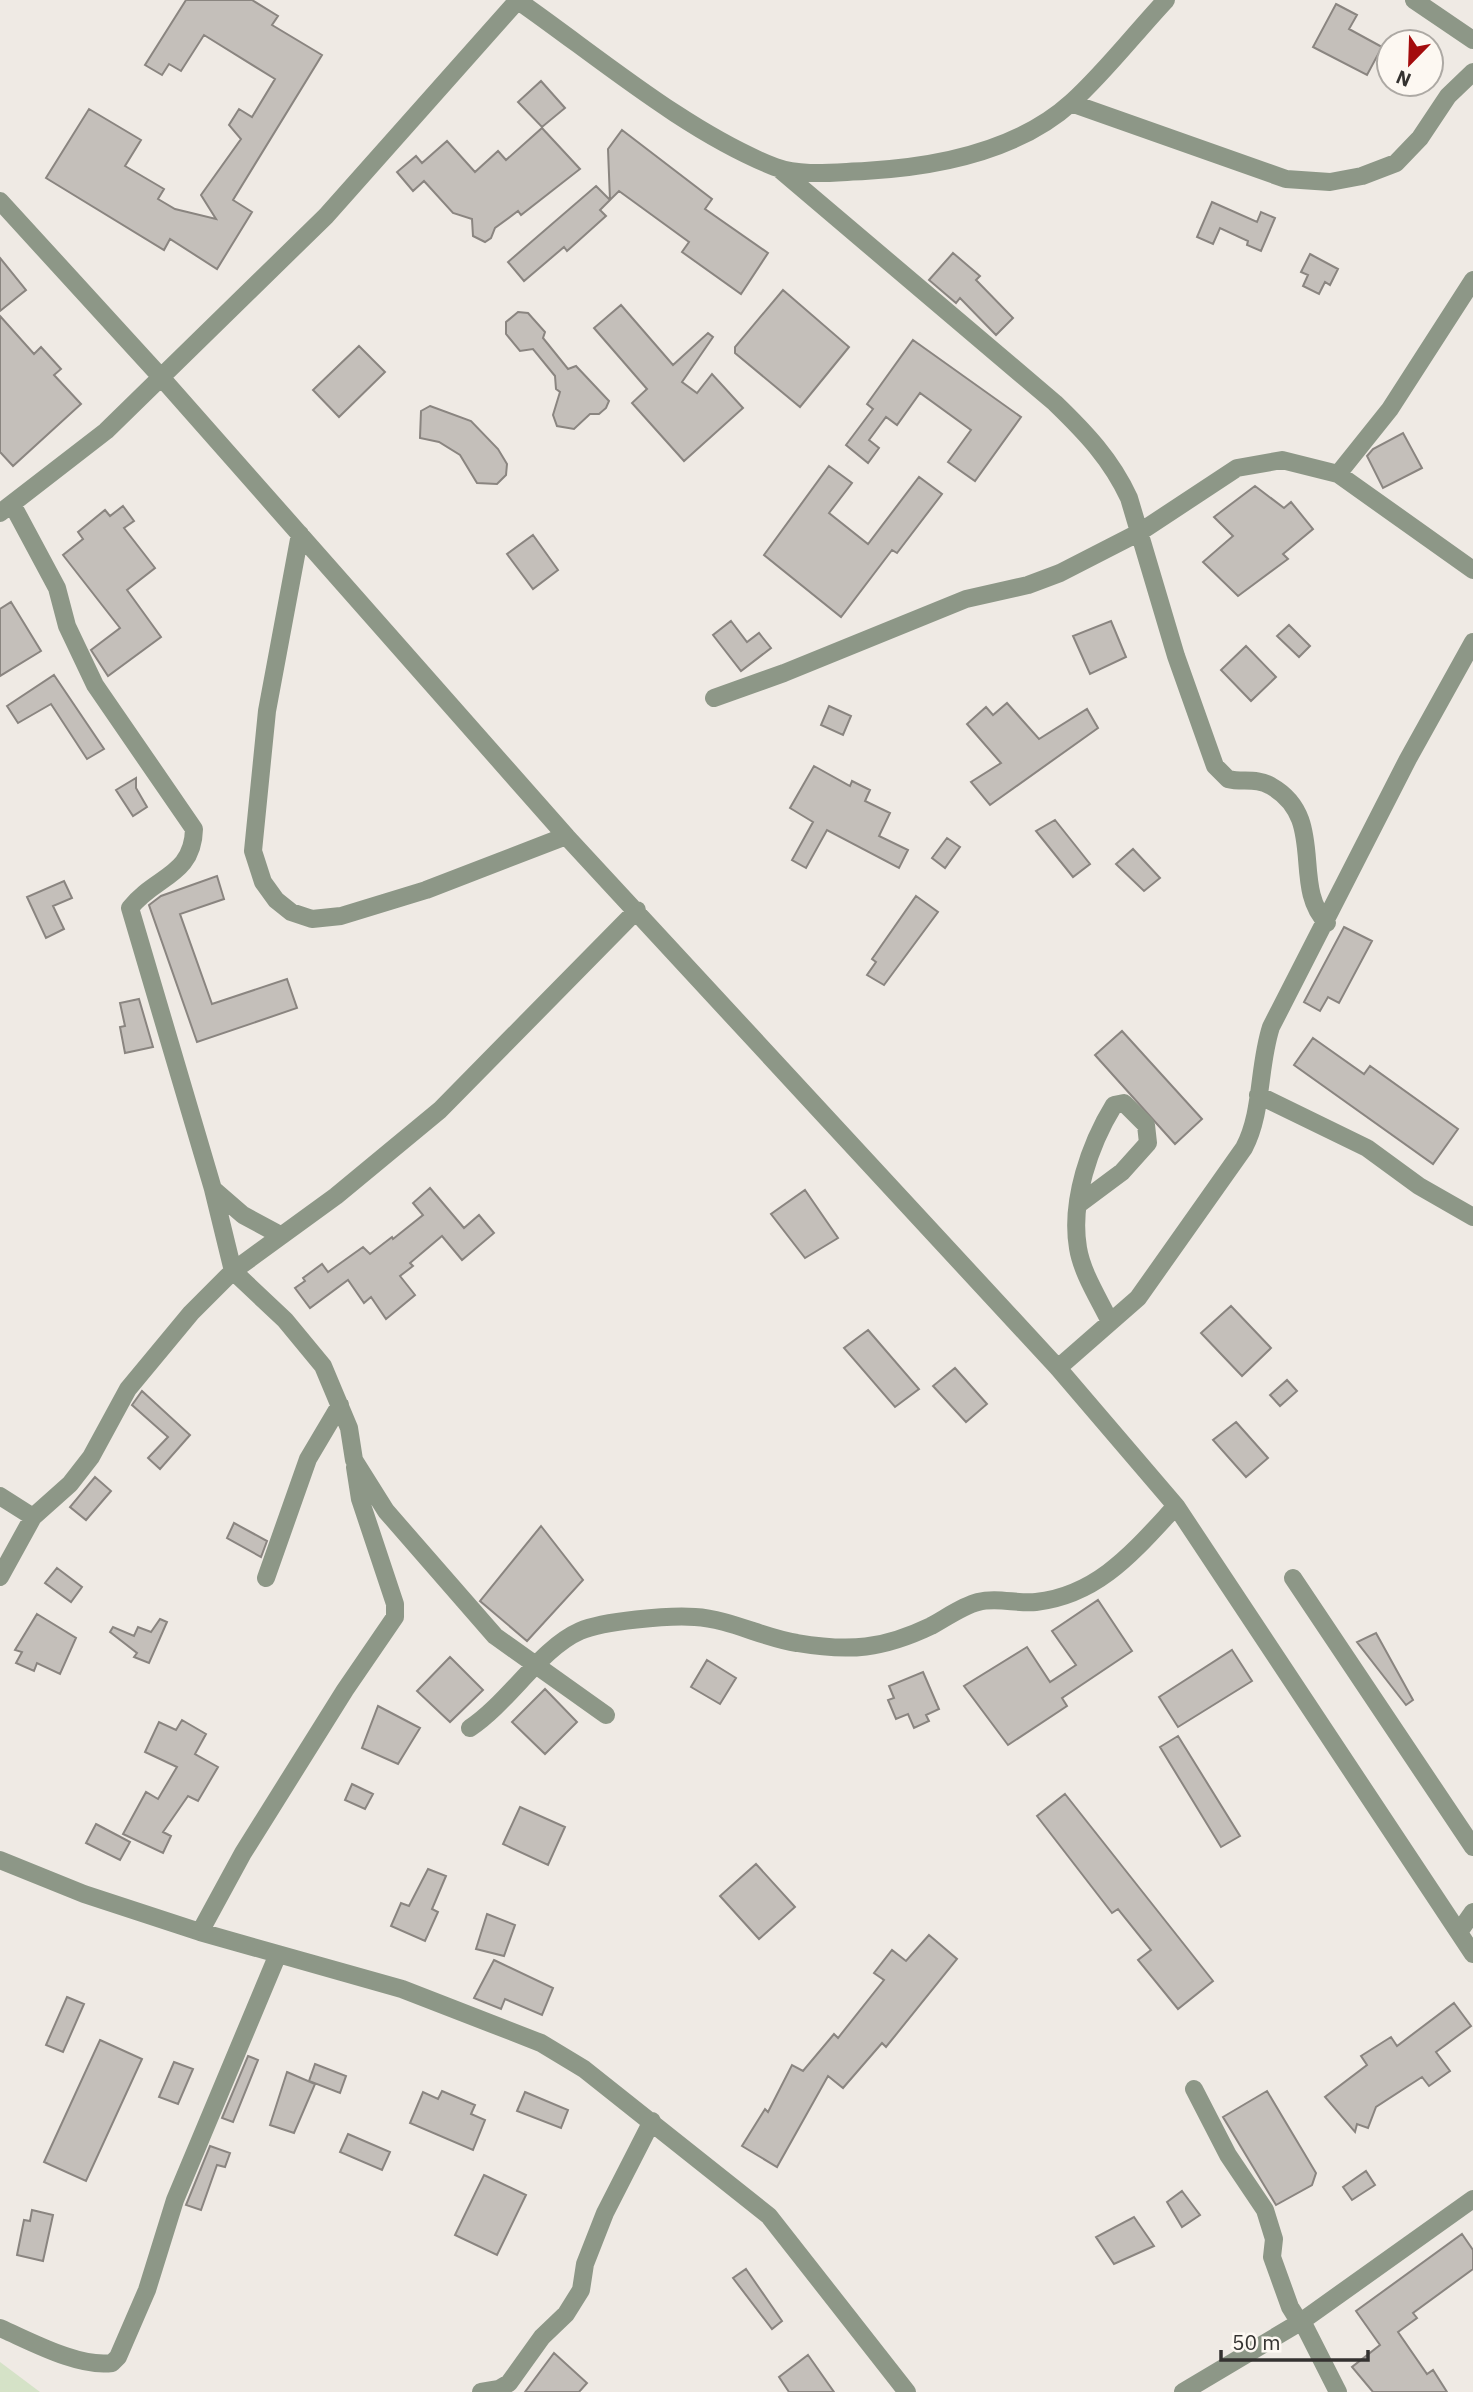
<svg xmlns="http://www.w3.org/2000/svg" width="1473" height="2392" font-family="'IBM Plex Sans',sans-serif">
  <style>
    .green { fill: #d5e2c7 }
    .building { fill: #c4bfba; stroke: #8a8580; stroke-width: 2 }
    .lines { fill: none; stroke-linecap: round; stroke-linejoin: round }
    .minor { stroke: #8d9787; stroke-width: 18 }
  </style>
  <rect width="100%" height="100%" fill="#efeae4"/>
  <path class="green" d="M0 2362 40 2392H0Z"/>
  <path class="building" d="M186 0H252L278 16 272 25 322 55 233 200 252 212 217 269 170 239 164 250 46 178 89 109 141 140 125 166 164 189 158 199 175 209 216 219 201 195 241 139 229 125 239 109 252 117 275 79 204 35 181 71 169 64 162 75 145 65Z
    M1336 4 1357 15 1349 29 1382 47 1367 75 1313 47Z
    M541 81 565 108 542 127 518 102Z
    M542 128 580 169 521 215 518 211 495 228 491 238 485 242 473 236 472 219 453 213 424 181 413 191 397 172 416 156 422 163 447 141 475 172 498 151 506 160Z
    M622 130 712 199 705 209 768 253 741 294 682 252 689 242 619 191 610 200 608 149Z
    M596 186 610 200 600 210 606 216 567 251 564 247 524 281 508 262Z
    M1212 202 1257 222 1261 212 1275 218 1261 251 1247 245 1248 241 1220 228 1213 244 1197 237Z
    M953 253 980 276 976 280 1013 318 996 335 960 298 956 303 929 280Z
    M1310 254 1338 269 1330 285 1325 282 1319 294 1303 286 1308 275 1301 272Z
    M0 258 26 290 0 311Z
    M783 290 849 347 800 407 735 353V347Z
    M621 305 673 365 708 333 713 337 682 382 697 393 712 374 743 408 684 461 632 403 647 389 594 328Z
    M518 312 528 313 545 332 543 338 568 369 576 366 609 401 606 408 599 414H590L574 429 557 426 553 415 560 392 556 389 555 376 533 349 520 351 506 334V322Z
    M0 316 34 354 41 347 61 369 54 375 81 404 13 466 0 452Z
    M913 340 1021 417 975 481 948 462 971 430 920 393 897 425 886 417 869 440 879 448 868 463 846 445 873 409 867 404Z
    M359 346 385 372 339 417 313 390Z
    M430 406 471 421 498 449 507 464 506 475 497 484 477 483 460 455 439 442 420 438 421 411Z
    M1403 433 1422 468 1383 488 1367 456 1373 449Z
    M829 466 852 483 829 513 868 544 919 477 942 494 897 553 892 550 841 617 764 555Z
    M1255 486 1284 508 1291 502 1313 529 1283 554 1288 559 1238 596 1203 562 1233 536 1214 517Z
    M123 506 134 521 124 528 155 568 127 590 161 637 108 676 91 650 120 628 63 555 83 539 78 532 105 510 110 516Z
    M533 535 558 570 533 589 507 554Z
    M11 602 41 651 0 676V609Z
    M731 621 747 642 759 633 771 648 741 671 713 635Z
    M1111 621 1126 657 1090 674 1073 636Z
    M1289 625 1310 646 1299 657 1277 636Z
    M1246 646 1276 677 1251 701 1221 670Z
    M54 675 104 749 87 759 51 704 18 723 7 706Z
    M1007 703 1039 739 1087 709 1098 728 990 805 971 782 1001 763 967 724 986 707 993 715Z
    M829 706 851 716 843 735 821 725Z
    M814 766 850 786 852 781 870 790 865 801 890 813 879 836 908 850 899 868 827 830 806 868 792 860 813 822 790 808Z
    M136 778V788L147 807 133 816 116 790Z
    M1055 820 1090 864 1073 877 1036 831Z
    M947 838 960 847 945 868 932 858Z
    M1133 849 1160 878 1144 891 1116 864Z
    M217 876 224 899 180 914 212 1004 287 979 297 1008 197 1042 149 905 161 896Z
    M64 881 72 898 53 906 64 929 46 938 27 897Z
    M916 896 938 912 884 985 867 975 876 962 872 959Z
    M1344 927 1372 941 1339 1003 1328 997 1320 1011 1304 1002Z
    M139 999 153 1047 125 1053 120 1027 125 1026 120 1003Z
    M1122 1031 1202 1119 1175 1144 1095 1055Z
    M1313 1038 1364 1074 1370 1066 1458 1129 1433 1164 1294 1065Z
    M430 1188 464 1228 479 1215 494 1233 462 1260 442 1236 410 1263 413 1266 400 1276 415 1295 386 1319 371 1297 364 1303 348 1280 310 1308 295 1288 305 1281 303 1278 322 1264 328 1272 363 1247 370 1254 392 1237 393 1239 423 1215 413 1203Z
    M805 1190 838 1238 805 1258 771 1214Z
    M1231 1306 1271 1348 1242 1376 1201 1333Z
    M868 1330 919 1389 895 1407 844 1348Z
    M955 1368 987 1404 966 1422 933 1386Z
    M1287 1380 1297 1391 1280 1406 1270 1395Z
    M142 1391 190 1435 160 1469 148 1458 168 1437 132 1405Z
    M1236 1422 1268 1458 1246 1477 1213 1440Z
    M95 1477 111 1491 86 1520 70 1507Z
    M234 1523 267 1541 261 1557 227 1538Z
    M541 1526 583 1580 527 1641 480 1601Z
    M57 1568 82 1587 71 1602 45 1583Z
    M1098 1600 1132 1651 1062 1698 1067 1706 1008 1745 964 1686 1027 1647 1050 1682 1076 1665 1052 1631Z
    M37 1614 76 1638 60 1674 37 1663 34 1671 16 1663 22 1652 15 1650Z
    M160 1619 167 1622 149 1663 134 1657 137 1653 110 1632 113 1627 134 1636 138 1627 151 1632Z
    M1376 1633 1413 1700 1406 1705 1357 1642Z
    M1232 1650 1252 1681 1178 1727 1159 1697Z
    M450 1657 483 1690 450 1722 417 1691Z
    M707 1660 736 1678 720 1704 691 1687Z
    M923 1672 939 1709 926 1715 929 1721 914 1728 908 1714 896 1719 888 1700 894 1698 889 1686Z
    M545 1689 577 1722 545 1754 512 1722Z
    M378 1706 420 1728 398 1764 362 1748Z
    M182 1720 206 1734 195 1754 218 1767 198 1801 188 1796 163 1832 171 1836 163 1853 123 1834 146 1792 158 1799 177 1767 145 1752 159 1722 176 1730Z
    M1178 1736 1240 1836 1221 1847 1160 1747Z
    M352 1784 373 1794 365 1809 345 1800Z
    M1065 1794 1213 1981 1178 2009 1138 1960 1151 1950 1118 1909 1112 1913 1037 1816Z
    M520 1807 565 1827 548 1865 503 1844Z
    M96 1824 130 1842 120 1860 86 1843Z
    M756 1864 795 1907 759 1939 720 1896Z
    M428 1869 446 1876 432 1909 438 1912 425 1941 391 1926 401 1903 409 1906Z
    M487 1914 515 1925 504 1956 476 1949Z
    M929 1935 957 1959 886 2047 882 2043 843 2088 828 2076 777 2167 742 2146 765 2109 768 2112 792 2065 803 2071 834 2034 838 2038 884 1980 874 1973 892 1950 906 1961Z
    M494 1960 553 1988 542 2015 505 1999 501 2009 474 1998Z
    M67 1997 84 2004 63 2052 46 2045Z
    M1454 2003 1471 2026 1436 2052 1450 2071 1429 2086 1422 2077 1376 2107 1368 2128 1357 2124 1355 2132 1325 2097 1367 2065 1361 2056 1391 2037 1397 2046Z
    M100 2040 142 2059 86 2181 44 2162Z
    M248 2056 258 2060 233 2122 222 2118Z
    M174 2062 193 2069 178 2104 159 2097Z
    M315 2064 346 2076 340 2093 309 2081Z
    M287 2072 315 2084 294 2133 270 2125Z
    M442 2091 475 2105 471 2114 485 2120 473 2150 410 2123 423 2092 438 2099Z
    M1267 2091 1316 2173 1312 2185 1276 2205 1223 2117Z
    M525 2092 568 2110 561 2128 517 2111Z
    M348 2134 390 2152 382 2170 340 2152Z
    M210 2146 230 2153 225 2167 217 2165 201 2210 186 2205Z
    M1366 2171 1375 2185 1352 2200 1343 2187Z
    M484 2175 526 2195 497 2255 455 2235Z
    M1182 2191 1200 2215 1182 2227 1167 2202Z
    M32 2210 53 2215 43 2261 17 2255 24 2220 30 2221Z
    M1134 2217 1154 2246 1114 2264 1096 2237Z
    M1462 2234 1473 2250V2269L1413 2313 1417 2318 1398 2332 1427 2374 1433 2370 1447 2392H1373L1352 2367 1380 2345 1356 2311Z
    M746 2269 782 2321 772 2329 733 2278Z
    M554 2353 587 2383 579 2392H525Z
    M808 2355 834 2392H789L779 2377Z"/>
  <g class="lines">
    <path class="minor" d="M517 0C596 55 686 132 775 167 802 177 836 172 865 171 936 167 1018 151 1072 102 1106 71 1135 33 1166 0
      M1414 0 1473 40
      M1071 103 1286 179 1330 182 1362 176 1396 163 1420 138 1448 96 1473 72
      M778 168 1055 403C1085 432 1111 459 1129 498L1176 656 1215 766 1228 779C1242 783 1256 777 1271 786 1328 818 1290 886 1327 923
      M0 201 160 376 566 836 1058 1368 1176 1506 1473 1954
      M1338 474 1390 409 1473 280
      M12 504 57 588 67 626 95 685 194 829C193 876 155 876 130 908L213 1189 233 1271 285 1320 323 1366 349 1428 354 1460 386 1511 495 1636 606 1715
      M0 513 106 431 326 216 518 0
      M300 534 267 711 253 851 263 882 276 900 291 912 312 919 341 916 426 890 566 836
      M714 698 784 673 966 599 1028 585 1060 573 1140 532 1237 468 1282 460 1338 474 1473 570
      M1258 1095 1367 1148 1419 1186 1473 1217
      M213 1189 243 1215 280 1235
      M1079 1204 1122 1172 1148 1143 1146 1125 1124 1103 1114 1105C1090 1144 1070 1201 1078 1248 1082 1273 1099 1299 1110 1322
      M1058 1368 1138 1298 1244 1148C1263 1112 1258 1067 1271 1027L1408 759 1473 642
      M0 1496 33 1517
      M0 1577 33 1517 70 1484 91 1457 128 1389 191 1313 233 1271 336 1196 440 1110 637 910
      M266 1578 308 1459 340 1405
      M1293 1578 1473 1847
      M470 1728C509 1702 541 1648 580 1631 603 1621 669 1615 695 1617 730 1619 763 1638 797 1643 850 1652 883 1649 931 1626 946 1618 962 1606 978 1602 997 1597 1017 1604 1036 1602 1099 1595 1135 1550 1176 1506
      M0 1860 84 1894 200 1932 402 1989 541 2043 584 2069 769 2216 907 2392
      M200 1932 243 1853 345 1690 395 1617V1604L360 1499 355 1467
      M1459 1932 1473 1912
      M1194 2089 1228 2155 1265 2210 1274 2239 1272 2257 1290 2307 1300 2323
      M1302 2321 1338 2392
      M0 2328C30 2341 79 2368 112 2363L118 2357 147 2290 175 2200 278 1954
      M481 2392 499 2389 509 2383 542 2337 566 2314 581 2290 585 2264 605 2213 652 2121
      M1183 2392 1302 2321 1473 2199"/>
  </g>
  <g transform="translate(1410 63) rotate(203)"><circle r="33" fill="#fdf8f2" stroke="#ada9a4" stroke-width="2"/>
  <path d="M0-5L12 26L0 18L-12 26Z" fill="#a40c0d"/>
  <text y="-10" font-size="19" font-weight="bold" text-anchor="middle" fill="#343230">N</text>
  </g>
  <path d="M1221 2350v10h147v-10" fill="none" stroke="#343230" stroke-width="3.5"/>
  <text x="1232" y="2350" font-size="21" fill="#343230" stroke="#fdf8f2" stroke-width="5" paint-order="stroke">50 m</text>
</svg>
